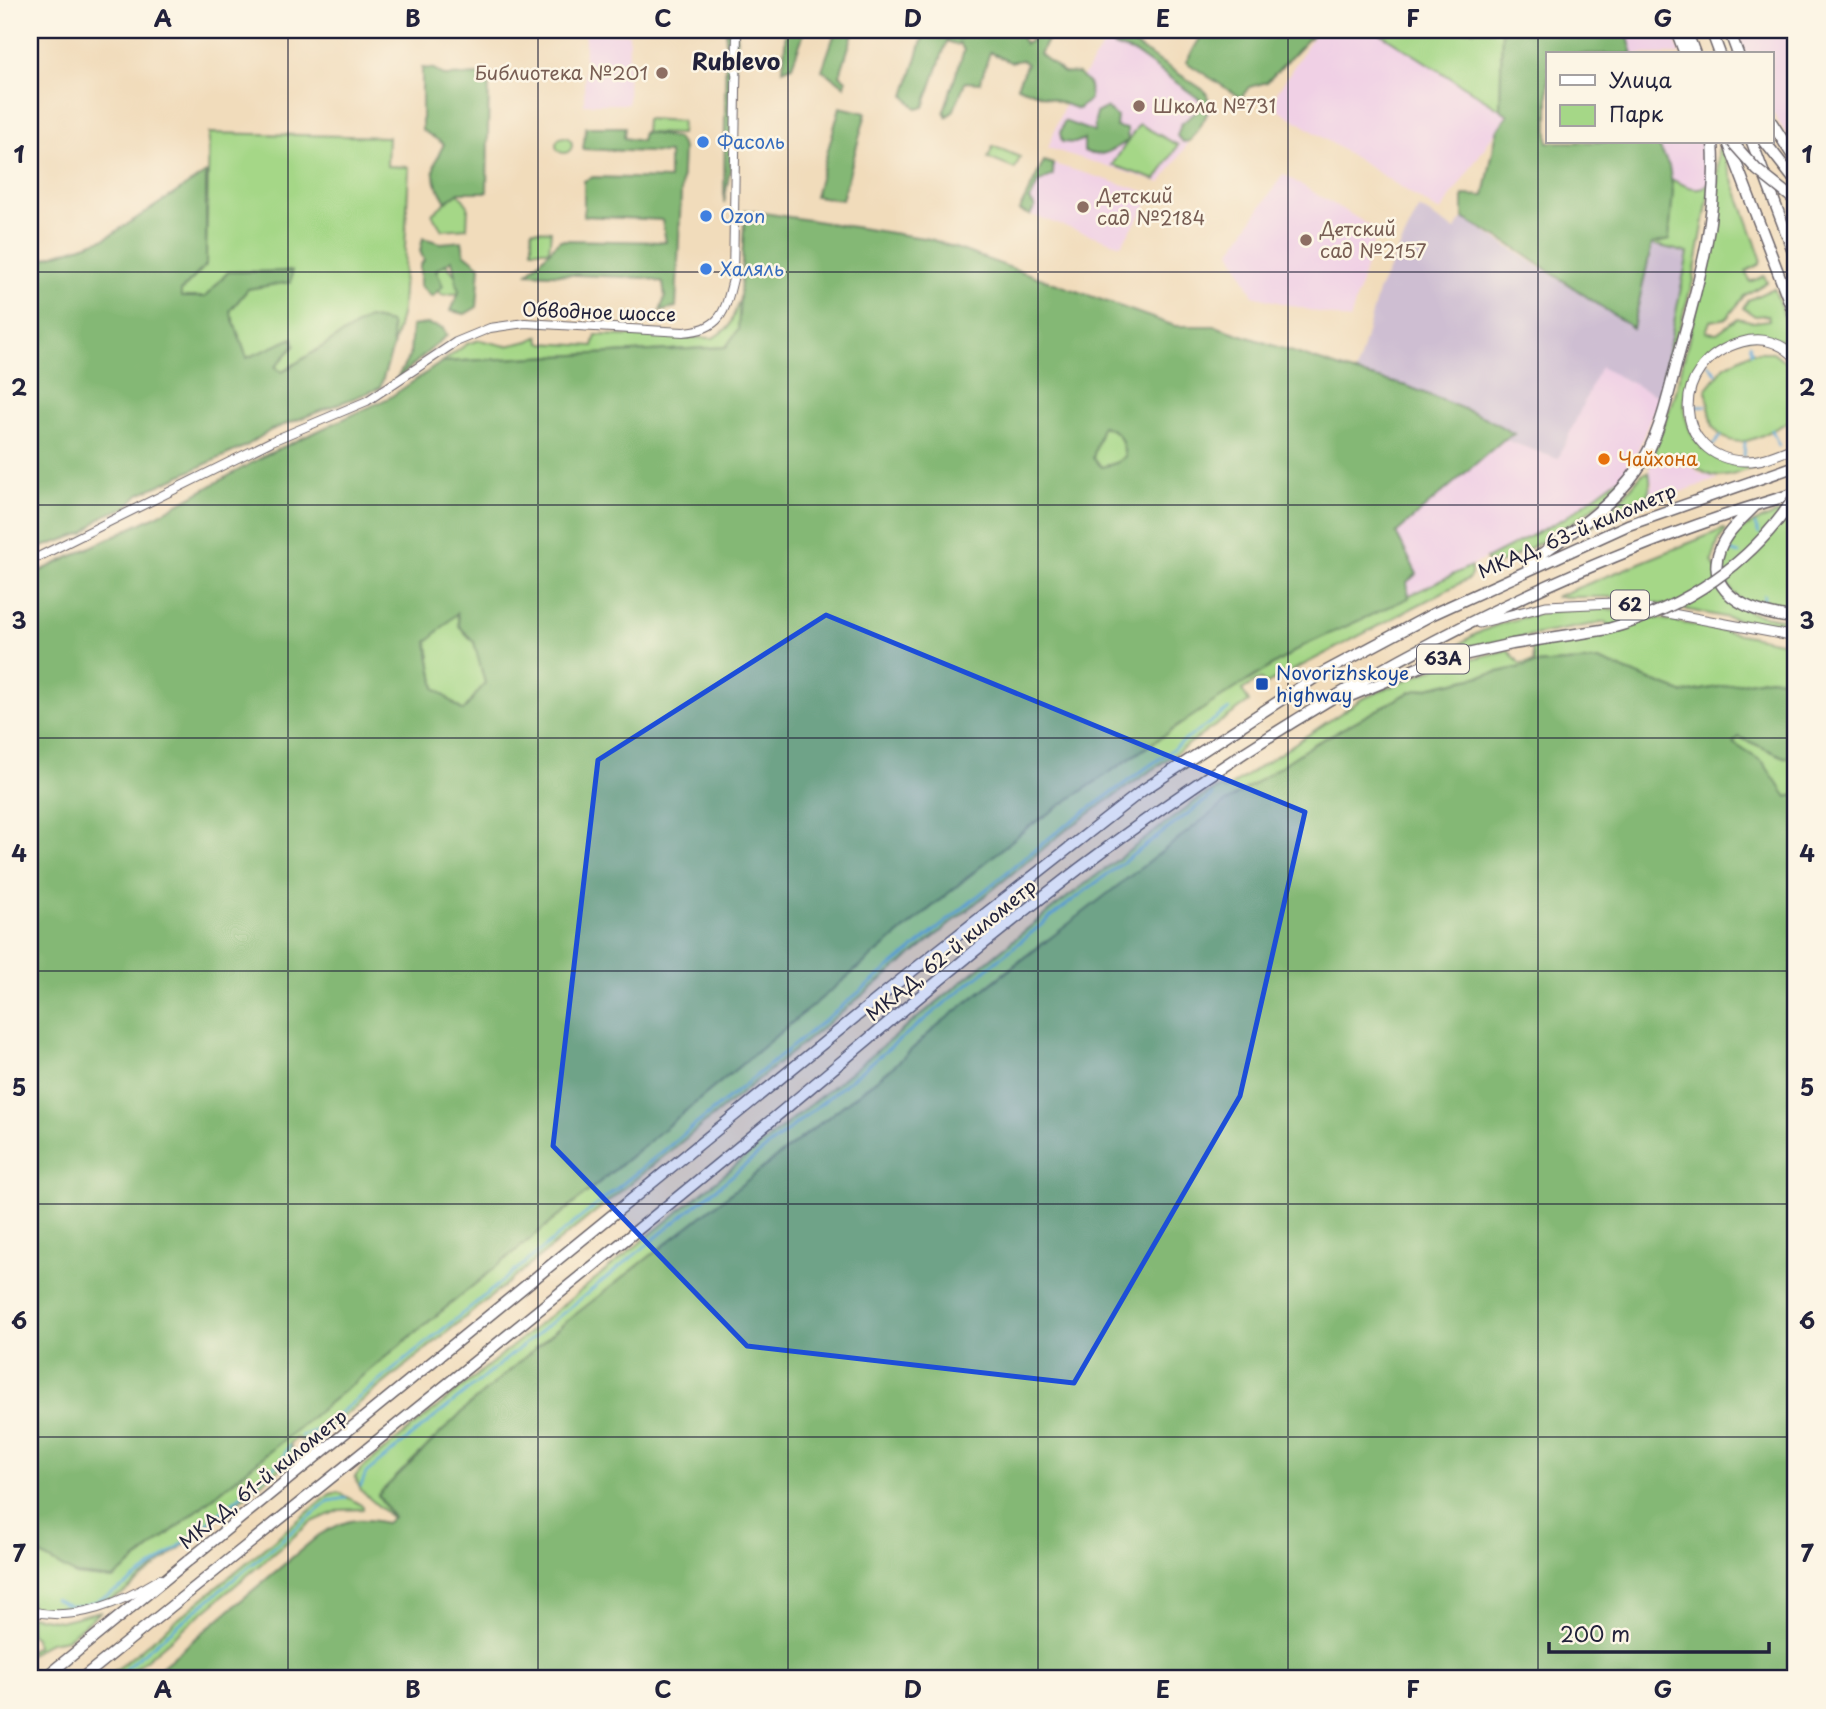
<svg xmlns="http://www.w3.org/2000/svg" width="1826" height="1709" font-family="'Playpen Sans',sans-serif">
  <style>
    .built { fill: #f0d0e5 }
    .industrial { fill: #cebed2 }
    .green { fill: #a5d787; stroke: #647c61; stroke-width: 2 }
    .forest { fill: #84b874; stroke: #536d58; stroke-width: 2; fill-rule: evenodd }
    .lines { fill: none; stroke-linecap: round; stroke-linejoin: round }
    .stream { stroke: #61abd9; stroke-width: 2.5 }
    .secondary-casing { stroke: #6a6368; stroke-width: 10 }
    .primary-casing { stroke: #6a6368; stroke-width: 11 }
    .highway-casing { stroke: #6a6368; stroke-width: 13 }
    .secondary { stroke: #fff; stroke-width: 8 }
    .primary { stroke: #fff; stroke-width: 9 }
    .highway { stroke: #fff; stroke-width: 10 }
    .highway-bridge-casing { stroke: #6a6368; stroke-width: 13; stroke-linecap: butt }
    .highway-bridge { stroke: #fff; stroke-width: 10 }
    .marked { fill: #1d4ed8; fill-opacity: 0.2; stroke: #1d4ed8; stroke-width: 5; stroke-linejoin: round }
    .grid { fill: none; stroke: #22223b; stroke-width: 2; stroke-opacity: 0.55 }
    .education-dot { fill: #8d6e63; stroke: #fcf5e5; stroke-width: 2.5 }
    .shop-dot { fill: #3f7fe0; stroke: #fcf5e5; stroke-width: 2.5 }
    .food-dot { fill: #e8710a; stroke: #fcf5e5; stroke-width: 2.5 }
    .transit-dot { fill: #1a4fb4; stroke: #fcf5e5; stroke-width: 2.5 }
    .labels { text-anchor: middle; stroke-width: 5; stroke-linejoin: round; paint-order: stroke }
    .shield { fill: #fcf5e5; stroke: #63616e; stroke-width: 2 }
    .shield-label { font-size: 18px; font-weight: bold; fill: #22223b }
    .education-label { font-size: 19px; fill: #785e54; stroke: #fcf5e5; text-anchor: start }
    .shop-label { font-size: 19px; fill: #366cbe; stroke: #fcf5e5; text-anchor: start }
    .street-label { font-size: 19px; fill: #22223b; stroke: #fcf5e5 }
    .food-label { font-size: 19px; fill: #c56008; stroke: #fcf5e5; text-anchor: start }
    .transit-label { font-size: 19px; fill: #164399; stroke: #fcf5e5; text-anchor: start }
    .quarter-label { font-size: 23px; font-weight: bold; fill: #22223b; stroke: #fcf5e5 }
    .neatline { fill: none; stroke: #22223b; stroke-width: 2.5 }
    .grid-label { font-size: 23px; text-anchor: middle; font-weight: bold; fill: #22223b }
  </style>
  <rect width="100%" height="100%" fill="#fcf5e5"/>
  <filter id="ink" filterUnits="userSpaceOnUse"><feTurbulence type="fractalNoise" baseFrequency=".0143" numOctaves="2"/><feDisplacementMap in="SourceGraphic" scale="14" xChannelSelector="R" yChannelSelector="G"/><feConvolveMatrix kernelMatrix="1 2 1 2 8 2 1 2 1" color-interpolation-filters="sRGB"/></filter>
  <filter id="wash" filterUnits="userSpaceOnUse"><feTurbulence type="fractalNoise" baseFrequency=".00686" numOctaves="4" result="noise"/><feDisplacementMap in="SourceGraphic" scale="28" xChannelSelector="R" yChannelSelector="G"/><feGaussianBlur stdDeviation="1.57" result="paint"/><feColorMatrix in="noise" values="0 0 0 0 0 0 0 0 0 0 0 0 0 0 0 0 0 1.4 0 .05"/><feComposite in="paint" operator="in"/></filter>
  <g filter="url(#wash)">
    <rect width="100%" height="100%" fill="#f1dcbb"/>
    <path class="built" d="M1317 30H1375L1508 114 1440 212 1270 104Z
      M1626 30H1671L1680 54H1633Z
      M1735 30H1796V151L1772 111V54H1745Z
      M585 33 629 34 628 104H584Z
      M1111 33 1216 103 1161 183 1048 148 1063 108Z
      M1657 142H1710L1711 182 1703 188 1695 189 1671 179 1669 166Z
      M1044 161 1154 194 1121 245 1019 211Z
      M1283 174 1377 230 1350 320 1253 296 1231 251Z
      M1600 366 1659 397 1630 470 1565 518 1409 598 1396 534 1503 439 1558 459Z
      M1680 453 1699 473 1718 479 1640 506 1647 500 1652 485 1649 465Z"/>
    <path class="industrial" d="M1419 208 1455 230 1463 218 1634 327 1652 244 1688 253 1659 397 1600 367 1558 459 1503 439 1513 434 1486 418 1407 386 1356 373 1378 292Z"/>
    <path class="green" d="M1375 30H1502L1500 109Z
      M646 119 682 121 681 134 645 133Z
      M1139 124 1178 145 1156 180 1112 165Z
      M209 133 388 137 387 166 409 167 402 310 393 347 391 323 368 318 282 372 275 367 294 346 247 358 230 311 238 301 180 297 181 291 206 265Z
      M556 145a8 8 0 1 1 16 0a8 8 0 1 1-16 0Z
      M993 146 1020 157 1015 169 988 158Z
      M1721 147 1761 258 1760 264 1746 271 1750 282 1764 276 1767 282 1744 296 1727 318 1710 321 1706 332 1717 333 1738 318 1754 322 1769 320 1768 315 1755 316 1743 308 1748 300 1774 288 1796 349C1782 338 1768 336 1751 337 1653 344 1667 485 1769 462 1725 476 1716 490 1680 453L1649 465 1675 394 1717 226 1718 150Z
      M1671 179C1685 186 1698 194 1711 182L1693 281 1659 397 1688 253 1652 244 1669 240Z
      M458 192 468 206 467 228 442 230 432 214Z
      M532 230 551 231 549 250H532Z
      M434 263 447 265 469 292 442 295 429 278Z
      M743 291 738 330 726 347 442 362 467 344 480 340 506 346 529 341 539 336 540 343 593 346 596 335 713 338 729 327Z
      M1752 352H1773L1787 363 1792 359 1796 366V418C1769 430 1737 459 1713 427L1706 390 1725 366Z
      M1102 426C1120 430 1122 439 1125 457L1116 463 1102 467 1093 458Z
      M1630 470C1596 514 1546 541 1497 565L1488 563 1486 559 1565 518Z
      M1649 472C1658 511 1616 515 1588 527L1619 502 1642 474Z
      M1796 507V614C1783 612 1767 611 1754 607 1720 595 1711 550 1741 530 1757 519 1779 514 1796 507Z
      M1724 529 1726 531 1719 539 1712 561C1741 613 1736 613 1796 621V631L1622 597H1555Z
      M1471 566V575L1468 579 1265 685 1261 679 1242 690 1249 702 1066 830 314 1440 306 1442 296 1438 290 1443 293 1452 288 1462 122 1594C92 1609 63 1612 30 1609V1549L76 1575 113 1579 567 1209 1027 828 1209 705 1305 645Z
      M1600 607 1796 645V680L1770 678 1684 693 1598 660 1534 664 1410 692 1314 744 1222 805 1079 918 1032 951 938 1025 895 1065 567 1321 466 1408 378 1495 392 1518 361 1491 355 1477 362 1468 1053 908 1198 799 1221 787 1225 790 1362 699 1437 667 1508 650 1520 664 1534 662 1532 650 1536 646 1609 635 1606 622 1455 649C1483 620 1560 608 1600 607Z
      M457 612 459 627 474 642 485 683 463 711 435 688 427 641Z
      M1739 737 1784 757 1796 759V795L1787 797 1732 743Z
      M338 1492 363 1506V1509L339 1510 310 1523 123 1679H105L330 1494Z
      M101 1611 67 1639 50 1642 30 1654V1649L36 1647 35 1637 30 1633V1616L60 1621Z"/>
    <path class="forest" d="M726 30H737L730 170 724 203Z
      M786 30H805L792 66 783 70Z
      M836 30H854L840 75 846 80 845 86 822 70Z
      M911 30H950V36L960 39 968 30H1022L1020 35 1025 44 1031 41 1030 32 1037 31 1048 38 1040 54 1064 73 1079 74 1089 84 1090 99 1078 109 1017 86 1027 64 1022 60 1010 62 990 52 980 83 965 82 954 110 947 117 944 111 964 50 959 43 958 45 947 41 924 107 917 109 905 96 924 34Z
      M1205 30H1317L1267 82 1249 87 1241 98 1186 62Z
      M1502 30H1626L1633 54H1548V142H1657L1669 166 1673 191 1669 240 1652 244 1633 328 1509 244 1463 218V195L1484 196 1497 131 1508 115 1500 109Z
      M1121 36 1205 91C1216 109 1200 126 1190 141L1183 142 1177 136 1181 124 1202 107V101L1135 53 1113 46Z
      M422 68 434 69 445 76 489 75 487 192H459L446 202C431 176 429 171 444 144L422 130Z
      M840 107 866 113 842 200 815 196Z
      M1106 108 1117 117 1116 127 1127 129 1128 141C1113 149 1101 160 1084 151V139L1075 143 1062 142 1060 133 1064 121 1094 132 1096 113Z
      M586 127H625L624 138 641 141 643 132 677 138 683 148 676 307 660 312 665 297 663 283 648 278 528 273 560 240 666 242 662 220 584 216V181L593 177 669 179V153L583 149Z
      M1044 161 1053 164V175L1038 183 1030 200 1035 207 1030 215 1019 211Z
      M206 173V265L181 291V297H205L228 272 292 271 291 282 248 289 230 311 247 358 293 338 294 346 275 367 282 372 368 318 391 323 393 347 380 388 271 430 246 446 139 494 127 507 103 516 84 533 30 551V263L106 238Z
      M745 210 930 239 1175 326H1215L1356 373 1407 386 1486 418 1514 434 1503 440 1396 533 1417 574 1407 582 1409 598 1305 645 1209 705 1027 828 567 1209 113 1579 76 1575 30 1549V576L158 515 268 454 389 398 442 362 726 347 738 330ZM1102 426C1120 430 1122 439 1125 456L1116 463 1102 467 1093 458ZM457 613 459 626 474 642 485 683 463 711 435 688 427 642Z
      M423 238 441 243 462 241 464 253 480 266 477 307 465 314 451 311 459 292 452 260 436 270 443 286 432 297 420 286V266L424 260 420 251Z
      M427 324 443 328 447 335 396 380 410 355 412 326Z
      M1598 660 1684 693 1770 678 1796 680V759L1784 757 1739 737 1733 743 1763 762 1787 797 1796 795V1679H147L319 1535C346 1520 355 1516 386 1523L393 1517 378 1495 466 1408 567 1321 895 1065 938 1025 1222 805 1314 744 1410 692 1534 664Z"/>
    <g class="lines">
      <path class="stream" d="M1750 344 1752 352
        M1708 364 1716 373
        M1694 407 1706 406
        M1772 430 1779 446
        M1713 445 1721 436
        M1744 456 1745 443
        M1786 515 1793 533
        M1755 525 1759 534
        M1726 550 1739 554
        M1762 607 1764 595
        M301 1436 320 1429 1058 831 1229 709
        M361 1486 366 1473 1057 912 1213 795
        M54 1599C60 1601 67 1606 74 1606 115 1610 245 1491 281 1461L289 1446
        M119 1679 127 1667 329 1501 346 1498"/>
    </g>
  </g>
  <g filter="url(#ink)">
    <g class="lines">
      <g class="secondary-casing">
        <path id="secondary" d="M30 561 272 441 367 401 456 342 490 328 525 323 683 332C721 330 725 312 733 279L737 30
          M30 1611C76 1622 121 1603 160 1579"/>
      </g>
      <g class="primary-casing">
        <path id="primary" d="M1796 358C1782 343 1763 336 1742 342 1666 363 1674 459 1744 461 1762 462 1780 453 1796 447
          M1479 623 1546 606 1614 603 1796 637"/>
      </g>
      <g class="highway-casing">
        <path id="highway" d="M1676 30 1685 54
          M1686 30 1695 54
          M1711 30 1720 54
          M1729 30 1738 54
          M1772 123 1796 161
          M1728 142 1796 319
          M1752 142 1796 259
          M1765 142 1796 182
          M1754 507C1742 519 1726 532 1720 549 1701 597 1761 616 1796 618
          M1529 563C1566 536 1611 508 1637 470 1659 439 1668 396 1677 361 1697 288 1719 218 1713 142
          M1343 699 1432 662 1512 644 1608 629
          M43 1679 902 979 1143 790 1319 675 1433 614 1628 525 1796 466
          M81 1679C308 1496 536 1314 762 1128 867 1041 971 951 1080 868 1296 705 1536 569 1796 493"/>
      </g>
      <use href="#secondary" class="secondary"/>
      <use href="#primary" class="primary"/>
      <use href="#highway" class="highway"/>
      <g class="highway-bridge-casing">
        <path id="highway-bridge" d="M1732 142 1757 170 1796 201
          M1608 629C1685 608 1753 563 1796 495"/>
      </g>
      <use href="#highway-bridge" class="highway-bridge"/>
    </g>
  </g>
  <path class="marked" d="M826 615 1305 812 1240 1096 1074 1383 747 1346 553 1146 598 760Z"/>
  <path class="grid" d="M288 30V1679M538 30V1679M788 30V1679M1038 30V1679M1288 30V1679M1538 30V1679M30 272H1796M30 505H1796M30 738H1796M30 971H1796M30 1204H1796M30 1437H1796"/>
  <g class="education-dot">
    <circle cx="662" cy="73" r="7"/>
    <circle cx="1139" cy="106" r="7"/>
    <circle cx="1083" cy="207" r="7"/>
    <circle cx="1306" cy="240" r="7"/>
  </g>
  <g class="shop-dot">
    <circle cx="703" cy="142" r="7"/>
    <circle cx="706" cy="216" r="7"/>
    <circle cx="706" cy="269" r="7"/>
  </g>
  <circle class="food-dot" cx="1604" cy="459" r="7"/>
  <rect class="transit-dot" x="1255" y="677" width="14" height="14" rx="3.5"/>
  <g class="labels">
    <g class="shield">
      <rect x="1611" y="590.5" width="38" height="29" rx="5"/>
      <rect x="1417" y="644.5" width="52" height="29" rx="5"/>
    </g>
    <g class="shield-label">
      <text x="1630" y="611">62</text>
      <text x="1443" y="665">63A</text>
    </g>
    <g class="education-label">
      <text x="648" y="80" text-anchor="end">Библиотека №201</text>
      <text x="1153" y="113">Школа №731</text>
      <text x="1097" y="203">Детский<tspan x="1097" dy="22">сад №2184</tspan></text>
      <text x="1320" y="236">Детский<tspan x="1320" dy="22">сад №2157</tspan></text>
    </g>
    <g class="shop-label">
      <text x="717" y="149">Фасоль</text>
      <text x="720" y="223">Ozon</text>
      <text x="720" y="276">Халяль</text>
    </g>
    <g class="street-label">
      <text transform="translate(599 312) rotate(2)" y="7">Обводное шоссе</text>
      <text transform="translate(1577 531) rotate(-23)" y="7">МКАД, 63-й километр</text>
      <text transform="translate(951 950) rotate(-39)" y="7">МКАД, 62-й километр</text>
      <text transform="translate(263 1479) rotate(-39)" y="7">МКАД, 61-й километр</text>
    </g>
    <g class="food-label">
      <text x="1618" y="466">Чайхона</text>
    </g>
    <g class="transit-label">
      <text x="1276" y="680">Novorizhskoye<tspan x="1276" dy="22">highway</tspan></text>
    </g>
    <g class="quarter-label">
      <text x="736" y="70">Rublevo</text>
    </g>
  </g>
  <rect width="1826" height="1709" fill="none" stroke="#fcf5e5" stroke-width="77"/>
  <rect x="1546" y="52" width="228" height="91" fill="#fcf5e5" stroke="#a5a1a1" stroke-width="2"/>
  <rect x="1560" y="75" width="35" height="10" fill="#ffffff" stroke="#a5a1a1" stroke-width="2"/>
  <text x="1609" y="88" font-size="21" fill="#22223b">Улица</text>
  <rect x="1560" y="105" width="35" height="21" fill="#a5d787" stroke="#a5a1a1" stroke-width="2"/>
  <text x="1609" y="122" font-size="21" fill="#22223b">Парк</text>
  <path d="M1549 1642v10h220v-10" fill="none" stroke="#22223b" stroke-width="3.5"/>
  <text x="1560" y="1642" font-size="21" fill="#22223b" stroke="#fcf5e5" stroke-width="5" paint-order="stroke">200 m</text>
  <rect x="38" y="38" width="1749" height="1632" class="neatline"/>
  <g class="grid-label">
    <text x="163" y="27">A</text>
    <text x="413" y="27">B</text>
    <text x="663" y="27">C</text>
    <text x="913" y="27">D</text>
    <text x="1163" y="27">E</text>
    <text x="1413" y="27">F</text>
    <text x="1663" y="27">G</text>
    <text x="19" y="163">1</text>
    <text x="1807" y="163">1</text>
    <text x="19" y="396">2</text>
    <text x="1807" y="396">2</text>
    <text x="19" y="629">3</text>
    <text x="1807" y="629">3</text>
    <text x="19" y="862">4</text>
    <text x="1807" y="862">4</text>
    <text x="19" y="1096">5</text>
    <text x="1807" y="1096">5</text>
    <text x="19" y="1329">6</text>
    <text x="1807" y="1329">6</text>
    <text x="19" y="1562">7</text>
    <text x="1807" y="1562">7</text>
    <text x="163" y="1698">A</text>
    <text x="413" y="1698">B</text>
    <text x="663" y="1698">C</text>
    <text x="913" y="1698">D</text>
    <text x="1163" y="1698">E</text>
    <text x="1413" y="1698">F</text>
    <text x="1663" y="1698">G</text>
  </g>
</svg>
